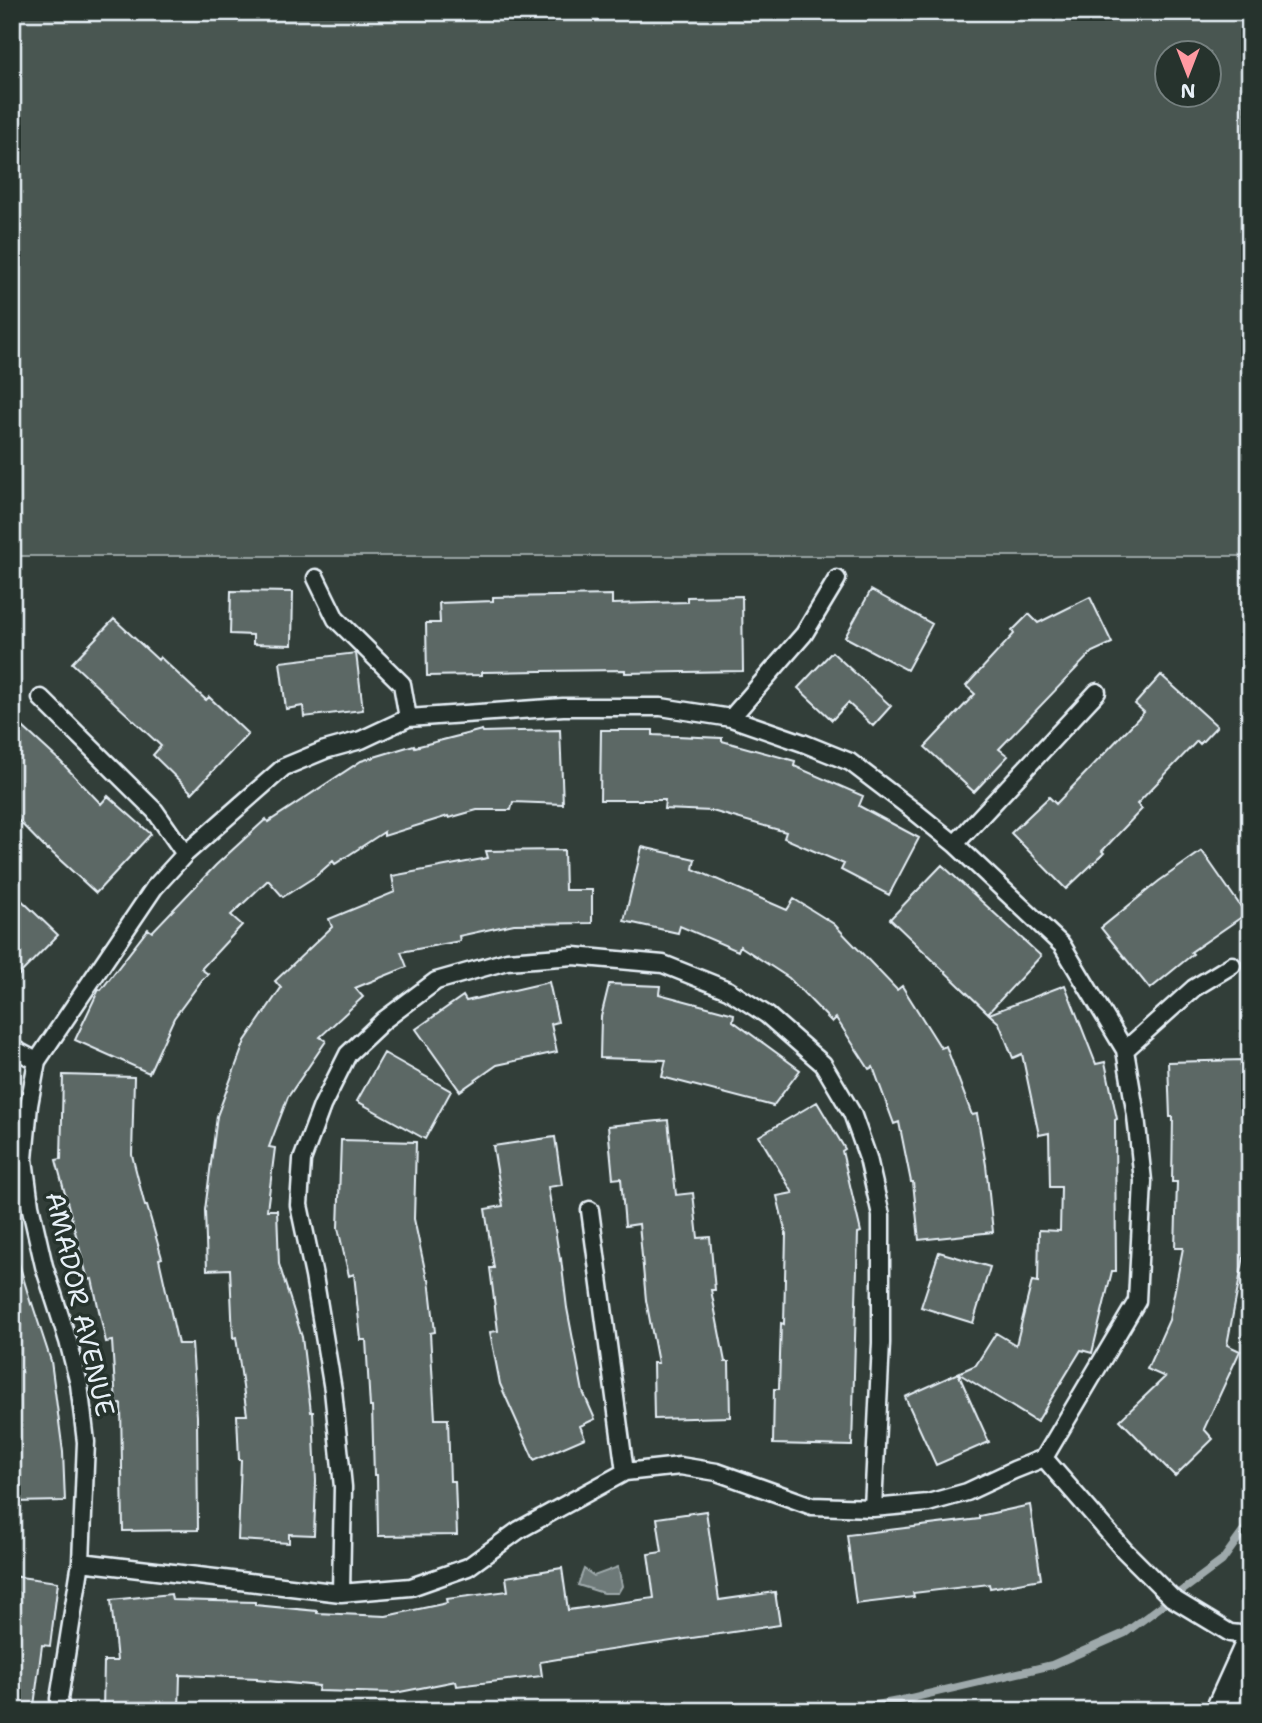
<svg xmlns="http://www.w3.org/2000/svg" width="1262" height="1723" font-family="'Shantell Sans',sans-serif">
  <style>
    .green { fill: #495651; stroke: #98a4a4; stroke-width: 2; fill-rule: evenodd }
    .water { fill: #6d7978; stroke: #9ea9ab; stroke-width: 2 }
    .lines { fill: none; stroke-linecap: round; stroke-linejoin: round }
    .stream { stroke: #9ea9ab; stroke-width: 8 }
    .building { fill: #5c6865; stroke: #e8f1f8; stroke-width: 2 }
    .service-casing { stroke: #e8f1f8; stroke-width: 21 }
    .minor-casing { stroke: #e8f1f8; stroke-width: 37 }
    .service { stroke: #26332d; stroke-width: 16 }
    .minor { stroke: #26332d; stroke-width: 32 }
    .labels { text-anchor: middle; stroke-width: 7; stroke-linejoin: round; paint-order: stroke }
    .street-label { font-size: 26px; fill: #e8f1f8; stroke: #26332d }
  </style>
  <rect width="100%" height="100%" fill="#323e39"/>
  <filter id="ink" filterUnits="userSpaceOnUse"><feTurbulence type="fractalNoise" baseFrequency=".0143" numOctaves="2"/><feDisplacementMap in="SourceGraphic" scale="14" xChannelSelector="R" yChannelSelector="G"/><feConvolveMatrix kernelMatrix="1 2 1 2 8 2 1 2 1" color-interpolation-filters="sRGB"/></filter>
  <g filter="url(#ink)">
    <path class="green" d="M12 12H1243L1249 556H12ZM1168 52H1210V94H1168Z"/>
    <path class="water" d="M618 1567 622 1586 618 1593H603L578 1585 584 1569 594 1576Z"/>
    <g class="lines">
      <path class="stream" d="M845 1711 898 1701 1052 1665 1125 1633 1222 1561 1250 1522"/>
    </g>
    <path class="building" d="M871 590 932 624 907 670 845 637Z
      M231 591 293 592 292 645 253 644V635L230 634Z
      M612 595V604L687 602V597L742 596 743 671 625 673V670L540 671 482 672V675L427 676 426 623H440L439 603 493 601V597Z
      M1090 597 1112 643 1092 652 999 749 1008 756 974 792 925 747 975 694 966 686 1014 634 1012 631 1029 614 1038 623Z
      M114 619 158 660 160 657 206 700 209 697 248 734 192 793 153 755 161 746 72 663Z
      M832 652 891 706 873 726 848 703 832 720 798 688Z
      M356 653 363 710 304 717 303 706 286 709 280 662Z
      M1161 675 1217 726 1200 744 1197 741 1137 804 1142 809 1102 851 1104 853 1066 889 1011 833 1049 797 1056 804 1102 756 1144 712 1135 704Z
      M12 717 61 762 101 804 108 796 151 834 96 893 48 849 47 850 12 814Z
      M482 730 483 732 560 730 563 804 513 802 511 810H477L449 818 448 816 384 836V832L335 864 333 861 316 876 283 897 268 880 231 915 242 925 201 969 208 974 202 980 174 1018 149 1073 75 1040 99 989 101 990 148 929 152 932 216 865 266 819 268 822 361 761 414 745 415 747Z
      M601 730H653V735L722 738V741L795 761 794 766 863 796 859 806 919 838 889 895 841 870 844 864 784 838 786 832 712 811 664 809 665 800H600Z
      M642 847 695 859 693 869 787 910 794 899 834 924 897 990 902 986 941 1048 946 1046 972 1115 977 1114 986 1165 993 1232 919 1240 913 1182H911L899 1122 894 1124 873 1067 869 1069 836 1018 832 1022 789 978 740 946 738 951 680 926 678 933 624 921Z
      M564 850 565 890H592V923L514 924 459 936 460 941 401 952 407 967 355 988 363 997 320 1037 326 1041 288 1097 269 1147 275 1148 267 1210H277L279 1264 302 1337 311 1412H313L316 1481 314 1535 289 1534V1543L238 1540 241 1460H239L237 1415H247L236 1337 233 1338 230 1269 207 1270 205 1210 217 1116 245 1041 281 988 275 981 332 927 329 919 395 892 392 876 488 858 486 851Z
      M1202 851 1246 914 1191 952 1193 954 1150 989 1101 928 1159 881Z
      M942 865 1041 956 988 1013 890 919Z
      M12 891 58 935 12 982Z
      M549 982 558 1022 551 1024 557 1052 497 1065 460 1091 416 1029 463 996 466 1001Z
      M609 984 660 986 659 994 734 1014 733 1021 800 1070 773 1106 662 1077 666 1060 600 1058 601 1017Z
      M1065 985 1096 1064 1105 1062 1117 1119 1115 1120 1116 1271H1112L1092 1353 1081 1350 1037 1422 958 1373 976 1365 996 1333 1016 1345 1032 1281 1038 1282 1039 1230 1060 1231 1061 1187H1050L1049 1133 1039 1135 1022 1054 1013 1058 999 1023 989 1014Z
      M384 1053 451 1091 425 1139 357 1101Z
      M1243 1060 1244 1127H1250V1169H1248L1245 1251 1227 1345 1240 1351 1204 1429 1213 1439 1175 1476 1120 1420 1165 1377 1147 1369 1169 1320 1183 1248H1175L1177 1182H1172L1173 1117H1170L1168 1062Z
      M63 1075 134 1077 132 1155 145 1206H147L162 1258 159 1259 178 1344H192L197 1416 198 1530 123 1531 121 1404 116 1405 112 1341 106 1342 92 1279 88 1280 56 1160 61 1159Z
      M817 1102 845 1149 842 1151 861 1232 858 1233 852 1446 773 1444 774 1389H779L781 1323 784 1324 786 1234 777 1196 793 1193 759 1136Z
      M668 1120 676 1195 693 1193 698 1238 710 1237 715 1290H711L725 1362H729L730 1417 654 1419 653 1363H658L646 1300 639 1224 625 1226 621 1178 613 1179 608 1126Z
      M555 1137 562 1185 548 1187 560 1260 561 1259 567 1308 583 1392 595 1419 580 1426 585 1438 534 1460 500 1384 490 1332 498 1331 490 1268H494L485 1209 503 1206 493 1146Z
      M341 1140 416 1142 414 1219 427 1279H429L435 1332 430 1333 435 1419H448L450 1481H455L457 1535 378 1536 377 1475H374L372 1407H370L366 1340H361L354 1274 349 1276 338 1228Z
      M939 1252 990 1267 973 1323 921 1307Z
      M18 1260 31 1304 32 1303 51 1361 63 1452 65 1501 12 1502V1261Z
      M958 1373 989 1442 936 1465 905 1397Z
      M1030 1505 1041 1579 990 1588 989 1584 913 1593 914 1597 856 1604 847 1535 979 1519V1516Z
      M706 1511 719 1600 775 1592 780 1625 576 1655V1656L540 1662 542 1676 457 1686 456 1681 395 1693 318 1691 319 1686 257 1680V1678L180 1675 179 1711H103L104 1661H117L111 1600 171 1594 172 1600 255 1602V1605L317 1611V1613L386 1616 447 1603 446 1599 508 1591 506 1577 562 1568 568 1610 654 1598 648 1554 662 1552 657 1518Z
      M12 1576 58 1582 50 1646 42 1645 34 1706 12 1704Z"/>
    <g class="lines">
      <g class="service-casing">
        <path id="service" d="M316 578 336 619 402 684 408 718
          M41 698 155 811 185 854
          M731 718 804 634 837 579
          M955 844 1097 692
          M12 1048 37 1061 29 1105 24 1159 30 1205 44 1266 68 1341 79 1384 86 1442 81 1562 59 1699 61 1711
          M1125 1050 1194 988 1232 965
          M37 1061 154 888 185 854 284 767 325 750 361 740 408 718 563 707H661L731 718 803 743 850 762 913 810 955 844 1062 945 1125 1050 1136 1116 1143 1181 1137 1301 1044 1458
          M590 1210 625 1472
          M81 1562 341 1593 411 1587 468 1567 519 1530 625 1472 680 1466 717 1472 812 1506 873 1508 928 1503 967 1492 1014 1470 1044 1458 1124 1550 1172 1598 1230 1633 1250 1635
          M341 1593 343 1487 333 1390 314 1276 299 1205 302 1160 322 1106 348 1054 384 1020 436 981 507 961 574 956 663 964 728 990 767 1015 823 1064 852 1113 868 1158 881 1215V1343L873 1508"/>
      </g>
      <g class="minor-casing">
        <path id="minor" d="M1222 1711 1250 1649"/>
      </g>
      <use href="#service" class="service"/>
      <use href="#minor" class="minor"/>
    </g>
  </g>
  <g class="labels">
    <g class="street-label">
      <text transform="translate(80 1304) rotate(77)" y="9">AMADOR AVENUE</text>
    </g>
  </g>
  <rect width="1262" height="1723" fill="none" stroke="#26332d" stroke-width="42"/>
  <rect x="21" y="21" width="1220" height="1681" fill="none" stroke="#e8f1f8" stroke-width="2.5" filter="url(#ink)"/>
  <g transform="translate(1188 74) rotate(180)"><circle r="33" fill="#26332d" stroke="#747f7e" stroke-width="2"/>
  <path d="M0-5L12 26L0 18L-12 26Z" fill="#ff9aa2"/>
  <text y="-10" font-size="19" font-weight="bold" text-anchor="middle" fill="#e8f1f8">N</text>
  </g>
</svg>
